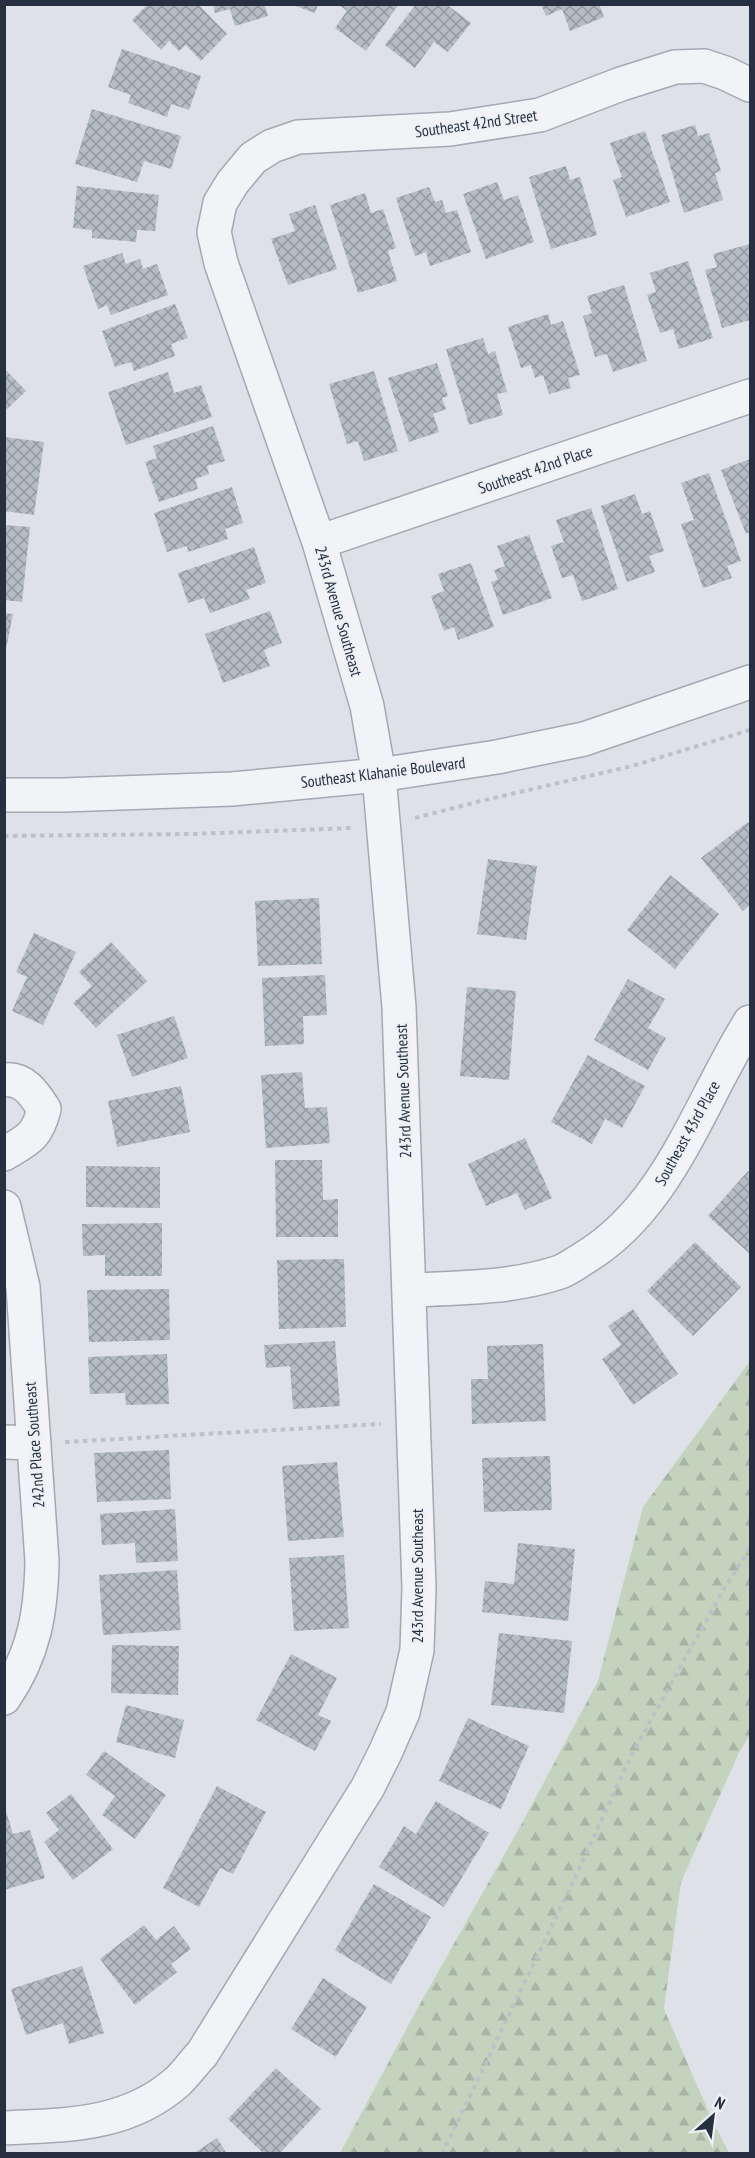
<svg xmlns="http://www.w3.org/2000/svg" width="755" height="2158" font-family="'PT Sans Narrow',sans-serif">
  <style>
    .forest { fill: url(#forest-firs) }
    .building { fill: url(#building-cross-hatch) }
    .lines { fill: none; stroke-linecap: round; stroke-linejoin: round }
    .minor-casing { stroke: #a3a9b2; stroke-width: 36 }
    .path { stroke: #bcc0c7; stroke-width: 4; stroke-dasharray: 4.5 4.5; stroke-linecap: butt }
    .minor { stroke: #f1f3f6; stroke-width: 33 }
    .labels { text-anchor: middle; stroke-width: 4.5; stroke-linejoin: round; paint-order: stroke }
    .street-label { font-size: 16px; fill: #263040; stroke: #edf1f6 }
  </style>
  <defs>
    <pattern id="forest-firs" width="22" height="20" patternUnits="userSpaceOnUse" patternTransform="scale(1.5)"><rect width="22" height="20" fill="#c4d3be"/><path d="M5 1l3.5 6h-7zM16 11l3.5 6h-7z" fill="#a8b5a4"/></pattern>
    <pattern id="building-cross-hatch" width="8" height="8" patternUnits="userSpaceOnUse" patternTransform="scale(1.5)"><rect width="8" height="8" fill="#b5bcc5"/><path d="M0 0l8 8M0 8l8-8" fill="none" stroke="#9399a1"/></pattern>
  </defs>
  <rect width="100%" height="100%" fill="#dee2e8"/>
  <path class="forest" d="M750 1361V1734L738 1755 681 1882 664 2009 713 2122 729 2153H340L416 2011 521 1825 598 1681 643 1507Z"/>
  <path class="building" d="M148 4H198L227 34 201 61 186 45 179 51 169 41 161 50 132 20Z
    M213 4H264L268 16 235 26 230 9 215 13Z
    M290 4H318L315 13Z
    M338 4H399L366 51 335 28 347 11Z
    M416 4H446L471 23 448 52 434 42 415 68 385 45Z
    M541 4H599L604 17 570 31 562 9 546 16Z
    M122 49 201 76 189 110 171 104 167 117 128 103 131 95 108 87Z
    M92 109 181 136 171 169 144 161 137 182 75 164Z
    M695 125 698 136 709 133 721 171 715 173 723 200 684 213 661 135Z
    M645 131 670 202 626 217 613 180 622 177 610 143Z
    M566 166 570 180 580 177 597 235 551 249 529 177Z
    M497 182 504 200 518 195 534 242 486 259 463 194Z
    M77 186 159 195 155 231 137 230 136 242 92 238V230L73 228Z
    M429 187 435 202 442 200 446 213 457 210 471 252 430 266 426 252 415 256 396 198Z
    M365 193 371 213 383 209 396 248 388 251 397 281 358 293 330 205Z
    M315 205 337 269 288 285 271 239 295 231 289 214Z
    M750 244V320L722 328 705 270 717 267 713 254Z
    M122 253 126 264 140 259 143 269 157 264 168 295 111 315 107 305 98 309 83 266Z
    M688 261 713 338 679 349 673 329 660 333 647 295 656 292 650 273Z
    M624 285 647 361 613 372 607 354 595 357 583 316 592 313 587 296Z
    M175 304 188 338 171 344 175 356 134 371 131 362 115 367 102 331Z
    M548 314 551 325 563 321 580 375 568 378 571 388 549 394 543 375 535 378 531 365 521 368 508 327Z
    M483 338 488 354 495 351 507 392 497 394 503 415 469 425 446 349Z
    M437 363 448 396 442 398 446 409 433 414 439 432 409 442 388 378Z
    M4 368 26 391 4 412Z
    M374 371 398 451 364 461 358 441 347 444 329 384Z
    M168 372 174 393 201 385 212 417 126 445 108 392Z
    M213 426 225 461 207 466 209 474 195 479 198 489 159 502 145 462 157 458 153 446Z
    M4 437 44 442 34 515 4 511Z
    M750 459V532L746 534 721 470Z
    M709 473 741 561 727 566 732 578 703 588 681 524 694 520 681 483Z
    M232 487 243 523 225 529 228 539 188 552 187 546 167 552 154 513Z
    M635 494 642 514 650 511 664 551 649 556 655 572 627 582 601 506Z
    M591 508 618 589 582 601 573 575 562 578 551 546 564 542 556 520Z
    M4 525 30 527 22 602 4 600Z
    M529 535 552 598 503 615 491 582 498 580 494 570 505 566 497 546Z
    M254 547 266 583 246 590 250 599 210 613 204 598 188 603 178 573Z
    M471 563 494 627 458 640 454 627 444 631 431 596 444 591 438 574Z
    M270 611 282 643 264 650 270 666 223 683 205 634Z
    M4 613 13 614 6 649H4Z
    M748 822 750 825V905L743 911 701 858Z
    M488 859 537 866 526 940 477 934Z
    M670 875 719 914 675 969 627 930Z
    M319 898 322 964 258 966 255 901Z
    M34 933 76 952 43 1025 12 1011 27 977 16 972Z
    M111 942 147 981 96 1028 73 1003 92 986 79 972Z
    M325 975 327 1015 303 1016 304 1044 265 1046 262 978Z
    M628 979 665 999 648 1028 666 1038 648 1070 594 1040Z
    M467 987 516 991 509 1080 460 1076Z
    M174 1016 188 1058 132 1077 117 1035Z
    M588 1055 645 1086 622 1128 605 1119 592 1144 551 1122Z
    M302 1072 305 1108 327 1107 330 1143 266 1148 261 1075Z
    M181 1086 190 1132 117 1147 108 1101Z
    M525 1138 552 1198 525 1210 517 1193 486 1206 468 1164Z
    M275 1160H322L323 1200 338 1199V1237H276Z
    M86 1166 160 1167V1208L86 1207Z
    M748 1171 750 1173V1254L708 1216Z
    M162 1223V1276H105V1255L83 1256 82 1224Z
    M695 1242 741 1287 693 1336 647 1291Z
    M344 1259 346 1327 279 1329 277 1260Z
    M169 1289 170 1340 89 1342 87 1290Z
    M633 1309 678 1374 633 1405 602 1359 621 1345 608 1326Z
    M335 1341 340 1406 293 1409 290 1366 266 1368 264 1345Z
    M543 1344 546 1421 472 1424 471 1379H488L487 1346Z
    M167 1354 169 1404 126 1405 125 1393 90 1394 88 1357Z
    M169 1450 171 1499 97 1502 94 1453Z
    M550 1456 552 1510 484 1512 482 1458Z
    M337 1462 344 1537 288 1541 282 1466Z
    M175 1509 178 1561 136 1563 135 1543 102 1545 100 1514Z
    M518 1543 575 1549 568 1621 482 1612 485 1581 514 1584Z
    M344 1555 349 1628 294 1631 289 1558Z
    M177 1570 181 1630 103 1635 99 1575Z
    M499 1633 572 1641 564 1713 491 1705Z
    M112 1645 179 1646 178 1695 111 1693Z
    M291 1654 337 1678 318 1715 331 1721 315 1751 256 1720Z
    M126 1705 184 1720 175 1758 116 1742Z
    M468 1718 529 1746 501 1809 439 1781Z
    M104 1751 166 1795 135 1839 102 1815 115 1796 86 1775Z
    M217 1786 266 1812 233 1874 220 1868 199 1907 163 1888Z
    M71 1794 113 1849 73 1880 44 1842 59 1830 46 1813Z
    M436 1801 489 1833 444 1907 379 1867 404 1826 416 1834Z
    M5 1808 13 1834 30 1830 45 1878 4 1890Z
    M374 1884 431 1917 391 1984 335 1950Z
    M144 1925 156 1940 174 1926 191 1949 171 1964 177 1972 135 2005 100 1959Z
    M82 1966 104 2033 69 2044 63 2023 26 2035 11 1989Z
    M323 1978 367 2007 336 2057 291 2029Z
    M276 2068 321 2109 279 2154H264L228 2119Z
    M217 2138 227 2154H193Z"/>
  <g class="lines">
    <g class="minor-casing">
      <path id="minor" d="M319 542 750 396
        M4 795H63L232 789 379 775 497 757 584 739 750 682
        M4 1080C24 1077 35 1095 44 1109 37 1137 28 1140 4 1154
        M4 1207 23 1287 42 1561C41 1613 34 1654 4 1698
        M410 1290C461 1288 512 1288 560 1272 568 1269 576 1263 584 1258 669 1207 699 1103 750 1022
        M4 1442 34 1443
        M4 2128C67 2125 127 2126 177 2082 186 2074 193 2063 202 2054L368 1787 385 1753 403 1712 417 1650 419 1588 399 1007 379 775 367 706 319 542 221 263 214 232 220 203 233 182 253 158 272 146 298 137 450 129 540 115 621 84 675 67 704 66 725 73 750 85"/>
    </g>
    <path class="path" d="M415 818 481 801 632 766 750 730
      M4 836 191 834 352 828
      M65 1442 381 1424
      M442 2154 572 1884 633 1752 725 1587 750 1548"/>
    <use href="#minor" class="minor"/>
  </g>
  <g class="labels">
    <g class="street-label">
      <text transform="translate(476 123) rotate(-8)" y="6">Southeast 42nd Street</text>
      <text transform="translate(535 469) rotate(-19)" y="6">Southeast 42nd Place</text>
      <text transform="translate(339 611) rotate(74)" y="6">243rd Avenue Southeast</text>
      <text transform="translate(383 772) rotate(-7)" y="6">Southeast Klahanie Boulevard</text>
      <text transform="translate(403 1091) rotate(-92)" y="6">243rd Avenue Southeast</text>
      <text transform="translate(687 1133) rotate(-61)" y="6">Southeast 43rd Place</text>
      <text transform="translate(34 1445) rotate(-94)" y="6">242nd Place Southeast</text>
      <text transform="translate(417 1576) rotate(-90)" y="6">243rd Avenue Southeast</text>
    </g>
  </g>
  <rect width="755" height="2158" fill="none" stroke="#263040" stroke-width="12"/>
  <g transform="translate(713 2116) rotate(28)" stroke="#edf1f6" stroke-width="4.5" paint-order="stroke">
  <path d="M0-4.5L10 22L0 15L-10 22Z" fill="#263040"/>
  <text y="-9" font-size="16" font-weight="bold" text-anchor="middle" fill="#263040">N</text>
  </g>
</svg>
